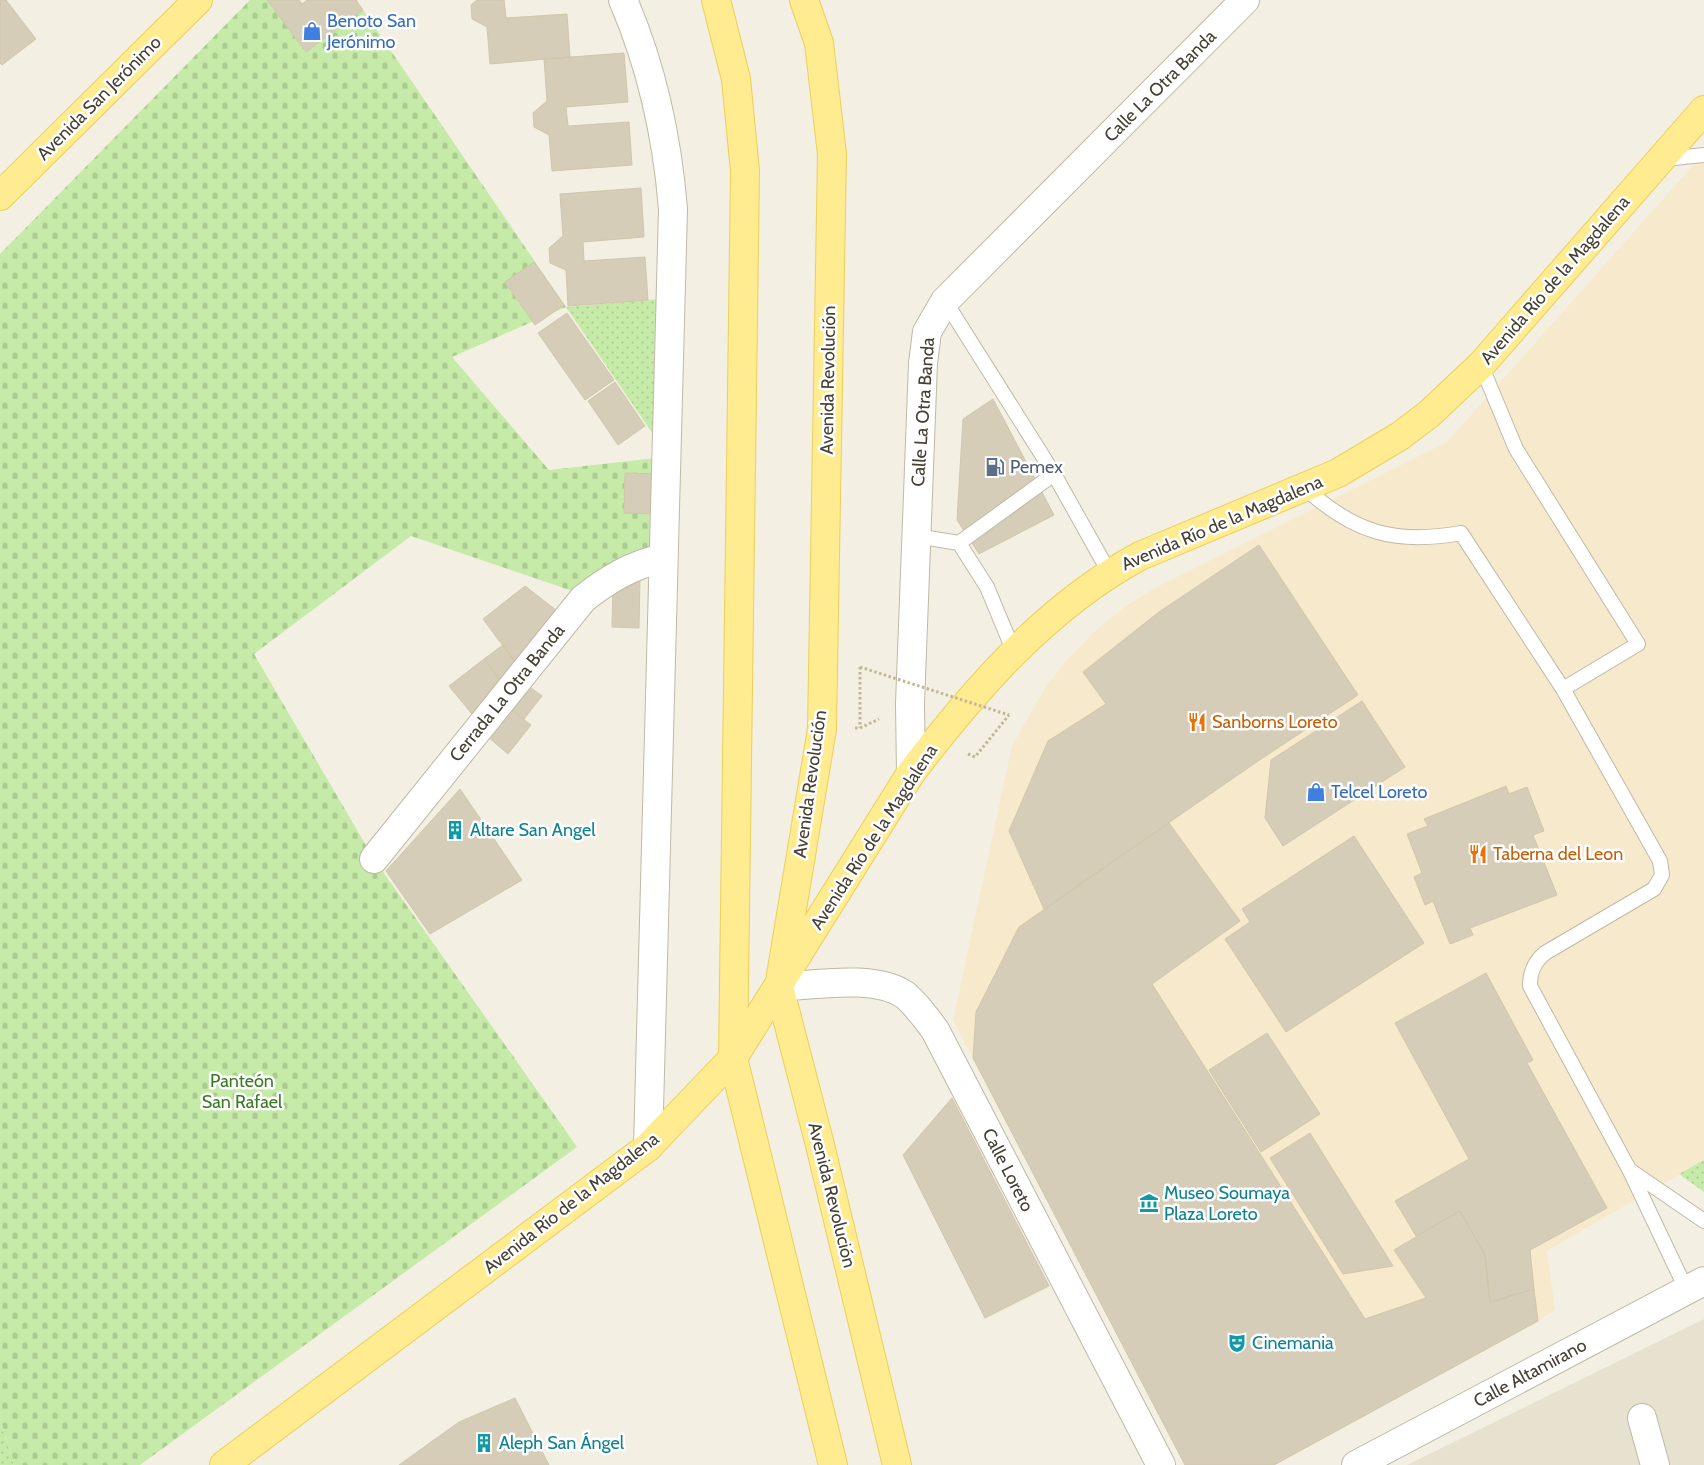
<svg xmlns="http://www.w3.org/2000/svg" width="1704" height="1465" font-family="Cabin,sans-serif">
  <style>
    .residential { fill: #e7e2d0 }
    .commercial { fill: #f7e9cc }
    .green { fill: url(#green-dots) }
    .cemetery { fill: url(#cemetery-stones) }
    .building { fill: #d5cdb8; stroke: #d0c6aa }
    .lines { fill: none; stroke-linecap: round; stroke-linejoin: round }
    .lane-casing { stroke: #bfb9a5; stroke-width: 16 }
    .street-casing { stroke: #bfb9a5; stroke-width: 30 }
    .primary-casing { stroke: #eccf58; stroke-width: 30 }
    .path { stroke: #c1b795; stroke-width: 3; stroke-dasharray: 2.5 2.5; stroke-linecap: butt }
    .lane { stroke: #fff; stroke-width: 14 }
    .street { stroke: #fff; stroke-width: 28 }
    .primary { stroke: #ffeb90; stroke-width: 28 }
    .path-bridge { stroke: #c1b795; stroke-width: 3; stroke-dasharray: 2.5 2.5; stroke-linecap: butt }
    .labels { text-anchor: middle; stroke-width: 5; stroke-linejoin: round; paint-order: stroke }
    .shop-label { font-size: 18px; fill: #366cbe; stroke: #fff; text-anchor: start }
    .street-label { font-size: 18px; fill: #454033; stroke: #fff }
    .service-label { font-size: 18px; fill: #4e5e75; stroke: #fff; text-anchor: start }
    .food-label { font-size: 18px; fill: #c56008; stroke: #fff; text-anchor: start }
    .culture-label { font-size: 18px; fill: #0d838f; stroke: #fff; text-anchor: start }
    .park-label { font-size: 18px; fill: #3a7a23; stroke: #fff }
  </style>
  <defs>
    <pattern id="green-dots" width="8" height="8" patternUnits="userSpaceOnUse" patternTransform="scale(1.25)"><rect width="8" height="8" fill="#c6eba8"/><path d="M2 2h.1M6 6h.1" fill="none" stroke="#abcb91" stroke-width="1.8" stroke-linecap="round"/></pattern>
    <pattern id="cemetery-stones" width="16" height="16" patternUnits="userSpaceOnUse" patternTransform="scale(1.25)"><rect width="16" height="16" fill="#c6eba8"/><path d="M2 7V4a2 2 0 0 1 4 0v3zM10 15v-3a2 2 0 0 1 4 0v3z" fill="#abcb91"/></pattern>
  </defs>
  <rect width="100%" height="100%" fill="#f3f0e3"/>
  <path class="residential" d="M1704 1319V1465H1407Z"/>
  <path class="commercial" d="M1704 153V1160L1547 1251 1555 1310 1538 1321 1274 1465H1185L953 1020 1012 746 1046 686 1068 659 1094 632 1123 608 1155 588 1447 442Z"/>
  <path class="green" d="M660 299 657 440 566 307Z
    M1704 1160V1192L1679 1174Z
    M0 1418 14 1465H0Z"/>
  <path class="cemetery" d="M250 0H267L306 52 363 10 566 307 452 357 549 470 656 458V474L625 473 624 512 655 514 654 548 578 593 411 536 254 654 374 859 577 1147 140 1465H14L0 1418V254Z"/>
  <path class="building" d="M0 0H6L36 39 2 65 0 63Z
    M267 0H299L302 4 307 0H356L363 10 306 52Z
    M477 0H504L506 18 567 14 570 57 490 64 487 27 472 19 471 5Z
    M624 53 628 102 566 107 568 126 629 122 632 165 552 171 549 135 534 127 533 113 547 101 544 59Z
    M641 188 644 237 583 242 584 261 645 257 648 300 568 306 566 270 550 263 549 248 563 236 560 194Z
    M534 262 564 305 535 325 505 282Z
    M567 313 614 380 585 400 538 333Z
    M615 382 645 426 618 445 588 401Z
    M993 399 1054 515 979 554 957 520 963 419Z
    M625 473 656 474 655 514 624 513Z
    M1259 545 1358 695 1258 761 1044 909 1009 831 1048 741 1106 704 1083 672 1159 612Z
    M640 577 639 628 612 627 613 587Z
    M525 586 561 614 518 666 483 619Z
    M503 645 518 666 504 685 484 659Z
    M484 659 504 685 476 719 449 686Z
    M523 682 542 696 524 719 505 705Z
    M1362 701 1405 767 1283 846 1265 818 1271 760Z
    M505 705 531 725 508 754 488 737Z
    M1506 786 1509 794 1527 787 1544 831 1533 835 1557 895 1470 928 1473 935 1450 944 1433 901 1425 905 1414 877 1422 873 1407 834 1428 826 1424 819Z
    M460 789 522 880 430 934 386 871Z
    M1169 823 1240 921 1152 984 1365 1319 1426 1298 1394 1250 1460 1211 1485 1255 1490 1302 1534 1289 1538 1321 1274 1465H1185L973 1058 976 1012 1019 927Z
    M1354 836 1424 943 1286 1032 1225 939 1250 922 1242 909Z
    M1486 973 1533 1060 1527 1063 1607 1208 1530 1250 1534 1289 1490 1302 1485 1255 1460 1211 1416 1236 1395 1201 1469 1159 1395 1023Z
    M1267 1033 1320 1114 1261 1152 1209 1070Z
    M952 1098 1049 1286 985 1318 903 1155Z
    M1310 1133 1393 1266 1343 1274 1270 1158Z
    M515 1398 549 1465H399L459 1422Z"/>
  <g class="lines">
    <g class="lane-casing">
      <path id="lane" d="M1664 159 1704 155
        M945 301 1054 474 959 543
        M1481 365 1516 449 1638 644 1563 689
        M1054 474 1109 572
        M1305 488C1354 533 1396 545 1461 533L1563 689 1660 861 1662 875 1654 889 1545 953C1534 962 1530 972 1530 986L1630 1171 1687 1291
        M916 536 959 543 987 587 1014 652
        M1631 1171 1704 1221"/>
    </g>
    <g class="street-casing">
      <path id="street" d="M623 0C652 67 667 135 673 209L648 1147
        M911 773 910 704 923 363 927 332 945 301 1245 0
        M374 859 583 599C608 579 632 565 663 558
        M779 987C815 985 875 974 905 995 917 1005 926 1018 935 1030L1161 1465
        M1642 1418 1655 1465
        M1356 1465 1704 1281"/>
    </g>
    <g class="primary-casing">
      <path id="primary" d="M716 0 736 79 745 171 733 1058 833 1465
        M804 0 819 43 832 154 822 729 779 987 820 1145 897 1465
        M0 196 198 0
        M224 1465 648 1147 733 1058 911 773C974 690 1047 606 1140 556L1338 473 1400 436 1429 414 1481 365 1704 110"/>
    </g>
    <path class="path" d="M860 667V728
      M855 728H860L879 719
      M968 754 975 757 1009 715"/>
    <use href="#lane" class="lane"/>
    <use href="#street" class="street"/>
    <use href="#primary" class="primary"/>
    <path class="path-bridge" d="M860 667 1009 715"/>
  </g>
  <defs>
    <g id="shop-bare" transform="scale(1.5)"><path d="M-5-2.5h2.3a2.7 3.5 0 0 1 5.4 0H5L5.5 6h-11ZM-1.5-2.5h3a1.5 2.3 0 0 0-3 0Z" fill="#3f7fe0" stroke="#fff" stroke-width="2.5" paint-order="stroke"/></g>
    <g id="fuel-bare" transform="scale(1.5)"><path d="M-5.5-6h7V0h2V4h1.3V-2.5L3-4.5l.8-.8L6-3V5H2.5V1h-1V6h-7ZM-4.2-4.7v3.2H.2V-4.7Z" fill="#5c6f8a" stroke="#fff" stroke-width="2.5" paint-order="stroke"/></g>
    <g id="restaurant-bare" transform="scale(1.5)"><path d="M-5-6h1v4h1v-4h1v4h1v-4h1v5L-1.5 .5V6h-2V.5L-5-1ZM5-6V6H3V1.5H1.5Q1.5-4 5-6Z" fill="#e8710a" stroke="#fff" stroke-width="2.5" paint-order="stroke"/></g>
    <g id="building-bare" transform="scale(1.5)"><path d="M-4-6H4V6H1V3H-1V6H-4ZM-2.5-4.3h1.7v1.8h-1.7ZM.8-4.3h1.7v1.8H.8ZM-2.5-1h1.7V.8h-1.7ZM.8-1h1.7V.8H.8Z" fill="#0f9aa8" stroke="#fff" stroke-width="2.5" paint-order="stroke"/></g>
    <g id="museum-bare" transform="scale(1.5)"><path d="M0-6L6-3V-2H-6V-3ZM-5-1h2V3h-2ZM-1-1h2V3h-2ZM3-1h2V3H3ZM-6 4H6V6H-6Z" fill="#0f9aa8" stroke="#fff" stroke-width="2.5" paint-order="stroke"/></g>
    <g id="theatre-bare" transform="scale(1.5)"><path d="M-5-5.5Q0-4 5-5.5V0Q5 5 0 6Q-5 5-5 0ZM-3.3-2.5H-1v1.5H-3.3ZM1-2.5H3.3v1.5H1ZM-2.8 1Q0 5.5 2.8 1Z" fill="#0f9aa8" stroke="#fff" stroke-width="2.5" paint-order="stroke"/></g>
  </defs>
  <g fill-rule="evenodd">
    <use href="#shop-bare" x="312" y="31"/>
    <use href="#fuel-bare" x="995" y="467"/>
    <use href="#restaurant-bare" x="1197" y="722"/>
    <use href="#shop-bare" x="1316" y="792"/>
    <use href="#building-bare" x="455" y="830"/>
    <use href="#restaurant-bare" x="1478" y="854"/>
    <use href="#museum-bare" x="1149" y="1203"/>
    <use href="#theatre-bare" x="1237" y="1343"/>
    <use href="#building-bare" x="484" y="1443"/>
  </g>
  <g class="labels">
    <g class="shop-label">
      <text x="327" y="27">Benoto San<tspan x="327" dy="21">Jerónimo</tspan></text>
      <text x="1331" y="798">Telcel Loreto</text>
    </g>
    <g class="street-label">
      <text transform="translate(1160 86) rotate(-45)" y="6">Calle La Otra Banda</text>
      <text transform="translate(99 98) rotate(-45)" y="6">Avenida San Jerónimo</text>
      <text transform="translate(1555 280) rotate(-49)" y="6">Avenida Río de la Magdalena</text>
      <text transform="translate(828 380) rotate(-89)" y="6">Avenida Revolución</text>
      <text transform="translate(923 412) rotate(-86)" y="6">Calle La Otra Banda</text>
      <text transform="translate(1222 523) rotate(-23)" y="6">Avenida Río de la Magdalena</text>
      <text transform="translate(507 693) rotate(-51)" y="6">Cerrada La Otra Banda</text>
      <text transform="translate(810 784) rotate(-82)" y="6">Avenida Revolución</text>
      <text transform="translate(874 837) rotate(-57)" y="6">Avenida Río de la Magdalena</text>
      <text transform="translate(1008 1170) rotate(63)" y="6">Calle Loreto</text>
      <text transform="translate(832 1195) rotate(76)" y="6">Avenida Revolución</text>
      <text transform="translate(571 1203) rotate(-38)" y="6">Avenida Río de la Magdalena</text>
      <text transform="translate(1530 1373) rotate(-28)" y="6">Calle Altamirano</text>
    </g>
    <g class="service-label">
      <text x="1010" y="473">Pemex</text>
    </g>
    <g class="food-label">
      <text x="1212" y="728">Sanborns Loreto</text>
      <text x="1493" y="860">Taberna del Leon</text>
    </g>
    <g class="culture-label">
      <text x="470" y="836">Altare San Angel</text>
      <text x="1164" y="1199">Museo Soumaya<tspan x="1164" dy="21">Plaza Loreto</tspan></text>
      <text x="1252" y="1349">Cinemania</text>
      <text x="499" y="1449">Aleph San Ángel</text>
    </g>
    <g class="park-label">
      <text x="242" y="1087">Panteón<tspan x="242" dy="21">San Rafael</tspan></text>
    </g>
  </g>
</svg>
